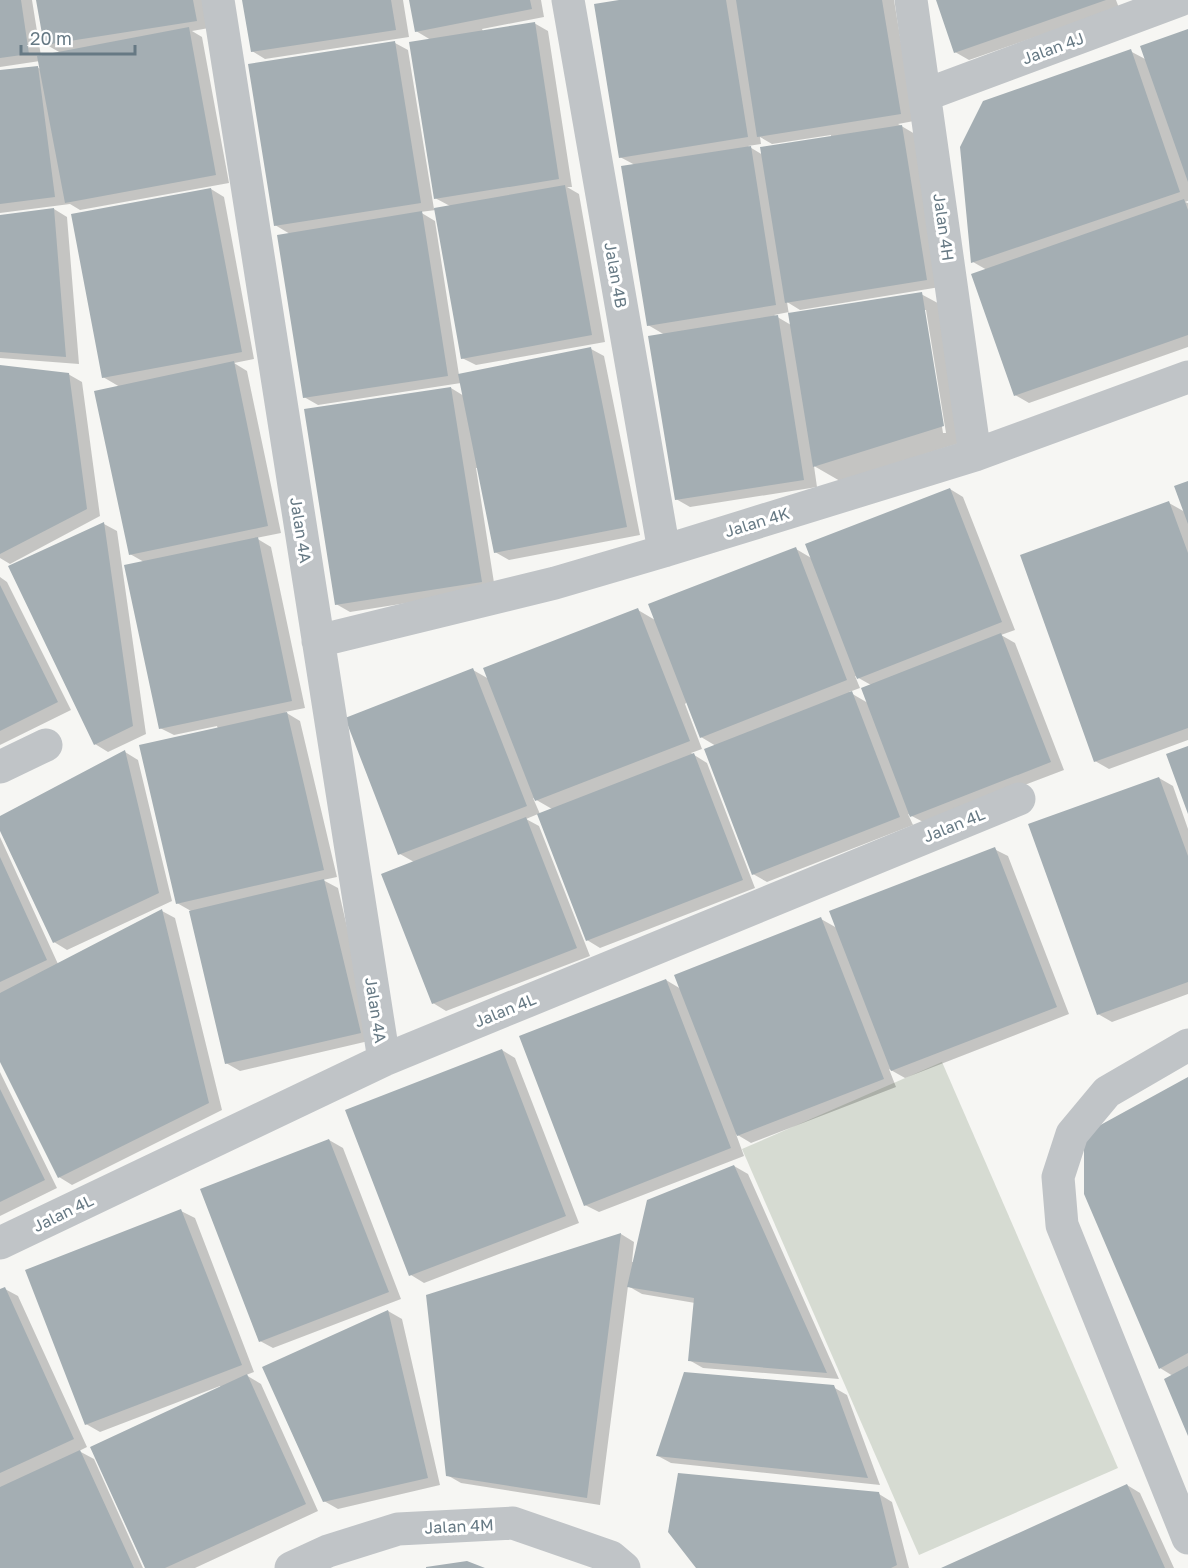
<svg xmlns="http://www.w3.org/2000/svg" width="1188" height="1568" font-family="'Golos Text',sans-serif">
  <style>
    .green { fill: #d6dbd2 }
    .shadow { fill: #0003; fill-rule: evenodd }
    .building { fill: #a4aeb3 }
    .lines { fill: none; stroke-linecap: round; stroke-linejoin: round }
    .street { stroke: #c0c4c7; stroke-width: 33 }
    .labels { text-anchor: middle; stroke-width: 6; stroke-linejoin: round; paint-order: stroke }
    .street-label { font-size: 16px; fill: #667984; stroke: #fff }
  </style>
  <rect width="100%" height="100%" fill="#f6f6f3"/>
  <path class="green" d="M942 1062 1118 1468 919 1555 742 1149Z"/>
  <path class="shadow" d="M0 0H32L41 56 61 53 45 44 38 0H205L209 28 192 31 202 37 229 183 80 210 70 204 0 213V72L37 67 42 70 40 61 0 67Z
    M244 0H403L409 37 265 59 252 51Z
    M410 0H541L544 17 482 29 483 31 534 23 548 31 572 187H567L579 194 605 342 476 365 462 358 436 210 420 212 435 221 459 375 591 349 604 356 640 535 509 560 495 552 478 468H476L495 589 350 612 336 604 451 388 464 396 461 383 318 405 304 397 290 234 275 225 395 43 408 50 434 209 450 206 435 198 431 40 416 31Z
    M629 0H894L914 121 898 124 915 134 940 287 800 310 787 302 789 315 921 294 947 308 969 440 840 481 814 466 817 487 690 507 676 499 665 335 648 325 635 165 620 157ZM831 135V138L763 155 748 146 761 144 760 137 772 144ZM923 310H926L946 433H943ZM789 312 791 325 774 315Z
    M937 0H1116L1119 8 969 60 955 52Z
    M1188 31V201L1185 202 1188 203V347L1029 403 1015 395 987 270 973 262 1130 51 1147 60Z
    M211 189 224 197 254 359 234 363 247 371 281 533 256 538 271 547 305 708 285 712 300 721 337 877 323 880 338 888 373 1040 240 1071 226 1063 191 911 177 903 218 729 217 726 174 735 160 728 144 562 130 554 120 387 103 377Z
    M54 209 67 217 79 364 0 358V216Z
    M0 366 68 374 82 382 100 516 10 564 0 558Z
    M1188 483V740L1109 769 1095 761 1169 503 1185 512Z
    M950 489 963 497 1015 630 1001 635 1015 643 1064 770 925 823 908 814 913 825 767 882 753 874 716 746 701 737 687 702 685 704 702 749 691 753 707 763 755 888 600 948 587 940 538 814 526 819 539 826 590 956 446 1011 433 1003 414 862 400 854 347 719 473 670 489 679 638 610 655 620 796 549 813 559ZM855 676 871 685 868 703 849 692 860 688ZM533 798 552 809 540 814Z
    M104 524 117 531 146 734 108 752 95 744Z
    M0 577 7 582 71 710 0 745Z
    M125 752 138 760 172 901 67 950 54 942 0 827V817Z
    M1159 778 1173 786 1188 829V994L1112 1022 1098 1014Z
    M0 837 58 964 162 911 175 918 222 1110 72 1185 59 1177 0 1059Z
    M994 849 1008 856 1069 1014 905 1078 889 1069 896 1087 751 1143 736 1134 744 1156 599 1212 585 1205 666 980 681 989 821 919 837 928Z
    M502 1050 515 1058 579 1223 424 1283 411 1275 347 1111Z
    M0 1072 57 1188 0 1216Z
    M1188 1079V1433L1173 1376 1160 1368Z
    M329 1140 343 1148 401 1299 273 1348 260 1341Z
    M734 1166 748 1174 839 1379 703 1368 689 1360 695 1303 642 1294 628 1286 600 1505 461 1483 447 1475 427 1296 621 1234 634 1242 632 1262H634Z
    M181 1211 195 1218 254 1372 246 1375 261 1384 318 1511 195 1568H147L221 1388 220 1386 100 1432 86 1424Z
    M5 1289 18 1296 87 1447 79 1451 94 1459 143 1568H0V1291Z
    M388 1311 402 1319 440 1485 338 1509 324 1501Z
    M833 1387 847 1395 880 1485 671 1463 658 1456Z
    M1127 1485 1140 1493 1174 1568H944Z
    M879 1494 892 1502 909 1568H697Z"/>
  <path class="building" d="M0 0H21L29 54 0 58Z
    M36 0H193L197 21 44 45Z
    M242 0H391L396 30 251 52Z
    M409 0H530L532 9 415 32Z
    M619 0H726L748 137 619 158 594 4Z
    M736 0H882L901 114 757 137Z
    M936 0H1106L954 53Z
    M535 22 559 179 434 199 409 42Z
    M189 27 216 175 65 203 37 56Z
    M1188 29V182L1140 46Z
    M395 41 421 203 274 226 248 64Z
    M1131 49 1180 192 971 263 960 147 983 101Z
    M38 66 55 197 0 204V70Z
    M902 125 927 280 785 303 760 147Z
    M751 146 776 305 647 326 621 166Z
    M565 185 592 335 461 359 434 208Z
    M211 188 242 352 102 378 71 214Z
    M1184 199 1188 210V335L1014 396 971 274Z
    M54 208 66 357 0 352V215Z
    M422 211 448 376 303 398 277 235Z
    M922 292 944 426 813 467 788 313Z
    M778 315 804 480 675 500 648 336Z
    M591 347 627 527 494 553 458 374Z
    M234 361 268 526 129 555 94 391Z
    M0 365 69 373 87 509 0 554Z
    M451 387 482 582 335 605 304 409Z
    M1188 481V524L1174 486Z
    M950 488 1002 622 857 679 805 544Z
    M1169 501 1188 553V728L1094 762 1020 555Z
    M104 522 133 726 94 745 8 566Z
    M258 537 292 701 159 729 124 565Z
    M796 547 847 680 700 738 648 604Z
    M0 585 58 702 0 731Z
    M638 608 690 741 535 801 483 668Z
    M1001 633 1051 762 910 817 861 688Z
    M473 668 527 806 398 855 345 718Z
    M852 691 900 817 752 875 704 749Z
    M287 712 324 870 176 904 139 745Z
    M1188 746V814L1166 754Z
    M125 750 159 893 53 943 0 831V816Z
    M694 753 743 880 586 941 537 814Z
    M1159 777 1188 856V982L1097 1015 1028 824Z
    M526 817 577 948 432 1004 381 874Z
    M995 847 1057 1007 891 1071 829 911Z
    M0 857 47 960 0 982Z
    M324 879 361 1033 225 1064 189 911Z
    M162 909 209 1103 58 1178 0 1062V993Z
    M821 917 884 1079 737 1136 674 975Z
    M666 979 731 1148 584 1206 519 1036Z
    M502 1049 566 1216 409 1276 345 1110Z
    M1188 1077V1353L1159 1369 1084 1194V1134Z
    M0 1089 45 1180 0 1202Z
    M329 1139 389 1292 259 1342 200 1189Z
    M734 1165 827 1373 688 1361 694 1298 627 1287 647 1200Z
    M181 1209 242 1365 85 1425 25 1270Z
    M621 1233 587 1498 446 1476 426 1295Z
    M5 1287 74 1439 0 1473V1289Z
    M388 1310 428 1478 323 1502 262 1367Z
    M1188 1366V1436L1164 1379Z
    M684 1372 834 1385 868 1478 656 1456Z
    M247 1374 306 1504 165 1568H145L90 1447Z
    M80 1450 134 1568H0V1487Z
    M678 1473 879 1492 897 1565 891 1568H696L668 1532Z
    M1127 1484 1165 1568H941Z
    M467 1561 485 1568H426V1567Z"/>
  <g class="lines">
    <path class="street" d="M218 0 384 1060
      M568 0 664 551
      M911 0 975 455
      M925 95 1180 0
      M318 641 555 583 664 551 975 455 1188 377
      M0 767 46 745
      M1188 1045 1107 1092 1072 1134 1058 1177 1062 1225 1188 1538
      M0 1243 384 1060 1019 799
      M291 1568 328 1551 398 1529 513 1523 611 1557 624 1568"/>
  </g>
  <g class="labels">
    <g class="street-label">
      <text transform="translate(1053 48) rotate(-20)" y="6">Jalan 4J</text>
      <text transform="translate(944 227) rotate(82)" y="6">Jalan 4H</text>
      <text transform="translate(616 275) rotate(80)" y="6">Jalan 4B</text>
      <text transform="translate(757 522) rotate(-17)" y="6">Jalan 4K</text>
      <text transform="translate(301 530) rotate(81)" y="6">Jalan 4A</text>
      <text transform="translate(954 825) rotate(-22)" y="6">Jalan 4L</text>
      <text transform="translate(376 1010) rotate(81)" y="6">Jalan 4A</text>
      <text transform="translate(505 1010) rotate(-22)" y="6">Jalan 4L</text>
      <text transform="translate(63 1213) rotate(-26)" y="6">Jalan 4L</text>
      <text transform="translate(459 1526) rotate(-3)" y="6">Jalan 4M</text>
    </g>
  </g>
  <path d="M21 45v9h114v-9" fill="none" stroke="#667984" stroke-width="3"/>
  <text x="30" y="45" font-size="18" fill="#667984" stroke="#ffffff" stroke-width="4.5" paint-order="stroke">20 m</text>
</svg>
